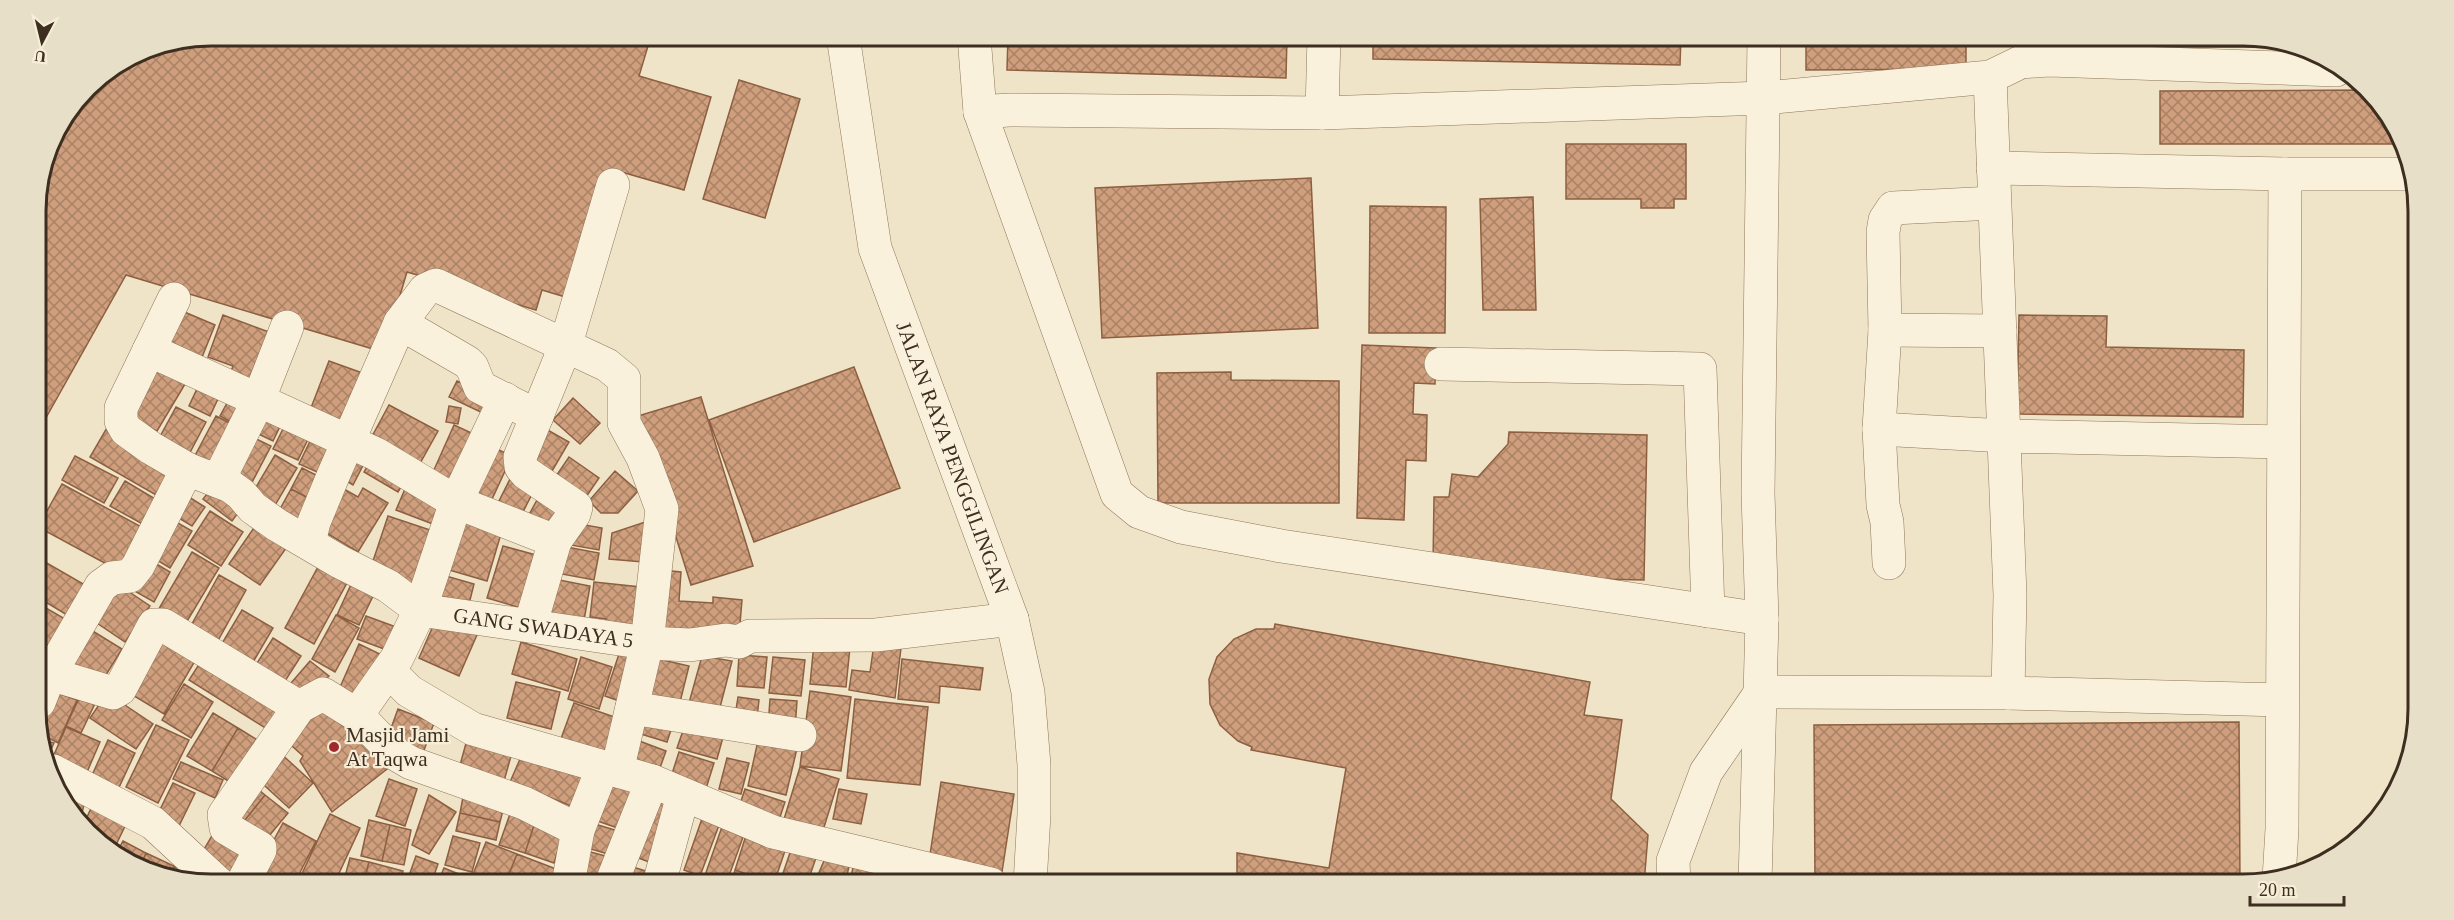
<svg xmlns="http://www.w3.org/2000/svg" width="2454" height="920" font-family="Georgia,serif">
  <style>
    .building { fill: url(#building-cross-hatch); stroke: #8d5f41; stroke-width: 1.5 }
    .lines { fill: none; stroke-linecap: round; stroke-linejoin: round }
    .minor-casing { stroke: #8d765c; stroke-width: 34 }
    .minor { stroke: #faf1dc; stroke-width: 33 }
    .poi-dot { fill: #9e2a2b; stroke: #f7eed8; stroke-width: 2 }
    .labels { text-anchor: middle; stroke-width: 4.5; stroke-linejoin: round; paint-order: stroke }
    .street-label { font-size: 21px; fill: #3d2e20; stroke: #f7eed8 }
    .poi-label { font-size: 21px; fill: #3d2e20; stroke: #f7eed8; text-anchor: start }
    .rim { fill: none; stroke: #3d2e20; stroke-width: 3 }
  </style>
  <defs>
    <pattern id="building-cross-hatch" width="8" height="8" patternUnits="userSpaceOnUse" patternTransform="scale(1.5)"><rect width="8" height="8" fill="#cf9f7d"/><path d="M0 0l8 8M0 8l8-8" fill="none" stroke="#a98266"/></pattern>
  </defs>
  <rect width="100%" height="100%" fill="#f0e4c8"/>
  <path class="building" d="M212 36H651L639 76 711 97 684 190 611 169 572 299 542 290 536 310 407 272 383 352 126 275 38 432 36 200 54 134 96 80 145 49Z
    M1008 36H1287L1286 78 1007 70Z
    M1373 36H1681L1680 65 1373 59Z
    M1806 36H1966V69L1806 70Z
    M2107 36H2158V47L2110 52Z
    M2158 36H2242L2300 47H2158Z
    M739 80 800 99 765 218 703 199Z
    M2365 90 2375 96 2396 144H2160V91Z
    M1566 144H1686V199H1674V208H1641V199H1566Z
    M1311 178 1318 328 1102 338 1095 188Z
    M1533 197 1536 310H1483L1480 199Z
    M1370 206 1446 207 1445 333H1369Z
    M175 308 215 325 200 362 160 345Z
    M223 315 277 335 256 391 230 374 233 366 208 357Z
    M2019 315 2107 316 2106 347 2244 350 2243 417 2017 414Z
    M1362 345 1436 348 1435 384 1414 383 1413 414 1427 415 1426 461 1406 460 1404 520 1357 518Z
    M329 361 368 375 348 427 309 413Z
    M151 363 188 379 157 431 129 419Z
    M854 367 900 488 754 542 709 420Z
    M1231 372V380L1339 381V503H1158L1157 373Z
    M202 378 223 388 210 416 189 406Z
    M457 381 497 399 489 416 449 397Z
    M232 394 248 402 236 425 220 416Z
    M701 397 753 566 691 585 638 416Z
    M573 398 600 423 580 444 553 420Z
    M389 405 438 431 418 467 370 440Z
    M449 406 461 408 458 424 446 422Z
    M176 407 206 422 186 460 156 444Z
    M260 407 284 418 273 441 248 429Z
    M216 416 237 427 211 476 190 465Z
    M288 419 312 431 298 460 273 449Z
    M454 425 476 435 451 490 429 481Z
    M108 426 181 468 163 499 90 457Z
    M544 428 569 442 548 478 524 465Z
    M315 431 341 443 326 476 299 464Z
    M1509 432 1647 435 1644 580 1505 577 1433 565 1434 497H1449L1452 474 1478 477 1508 444Z
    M246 434 271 446 248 490 224 478Z
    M486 444 512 456 487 510 460 498Z
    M275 455 297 468 271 512 249 499Z
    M374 455 408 475 398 492 364 472Z
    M75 456 118 478 104 503 62 480Z
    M368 456 353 485 336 475Z
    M569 457 599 478 584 500 554 479Z
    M302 468 326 480 314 501 291 489Z
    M615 471 638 491 618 513H601L589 501Z
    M511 477 535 488 521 516 495 509Z
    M125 481 162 503 148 527 110 506Z
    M62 484 147 530 123 573 38 527Z
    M214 485 243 506 232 521 203 499Z
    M342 488 358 497 363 488 388 503 358 552 318 528Z
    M291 489 314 501 297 532 274 520Z
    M405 489 446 506 438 526 396 510Z
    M543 489 563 500 545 533 525 522Z
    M184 494 205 507 192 526 172 514Z
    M210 511 243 532 221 566 188 545Z
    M456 513 503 527 487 581 439 567Z
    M388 516 430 530 412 584 370 570Z
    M169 518 192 531 170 568 147 554Z
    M651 520 643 562 609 559 612 533Z
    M258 522 289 544 260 585 229 564Z
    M569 522 602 528 599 550 565 544Z
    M556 545 599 553 594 580 551 572Z
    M503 546 540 556 524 609 487 598Z
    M192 552 219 568 183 628 157 612Z
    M38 558 85 585 67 615 39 598Z
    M148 559 170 572 154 602 131 589Z
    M319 565 348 581 314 644 285 628Z
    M661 570 681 572 679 601 713 603V597L742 600 739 636 656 630Z
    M439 574 474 584 469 604 433 594Z
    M219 575 246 590 215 646 188 631Z
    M354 578 377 588 359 625 337 615Z
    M549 578 590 586 583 626 542 618Z
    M594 582 650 588 632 636 604 633 606 619 590 617Z
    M116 583 150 606 125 642 91 619Z
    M39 604 65 619 49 646 39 640Z
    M242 610 273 628 249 669 218 650Z
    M336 615 359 628 335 672 312 659Z
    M366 616 396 627 387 650 357 639Z
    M437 617 477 635 459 676 419 658Z
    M1275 624 1590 682 1584 715 1622 720 1611 799 1648 835 1644 884H1237V853L1329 868 1346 768 1251 750 1252 747 1238 741 1220 725 1210 704 1209 679 1217 657 1234 639 1256 629H1274Z
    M156 629 199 654 164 714 121 688Z
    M91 630 122 649 101 683 70 664Z
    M273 638 301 656 280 689 252 671Z
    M521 642 577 659 568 691 512 674Z
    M814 643 850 647 846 687 810 684Z
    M359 644 384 656 362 704 337 694Z
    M874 644 901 648 895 698 849 690 852 670 870 672Z
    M620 651 639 658 625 703 605 696Z
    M205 655 282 705 267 729 189 680Z
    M739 655 767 657 764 688 737 686Z
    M702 656 732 661 717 719 687 710Z
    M581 657 612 667 599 709 568 699Z
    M773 657 805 660 801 696 769 693Z
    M654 658 689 666 679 706 644 698Z
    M902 659 983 668 980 690 940 686 939 703 898 699Z
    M310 661 329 676 299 704 285 690Z
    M516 682 560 692 551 729 507 718Z
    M184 684 213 702 191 738 162 720Z
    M84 688 99 695 81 733 66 726Z
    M50 690 77 700 58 743 39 733V713Z
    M810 691 851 697 841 771 800 766Z
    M107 693 153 724 136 749 90 718Z
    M738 697 759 700 757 718 735 716Z
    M321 698 391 766 332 812 300 761 303 756 282 737Z
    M770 699 797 701 795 729 768 727Z
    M855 699 928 707 920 785 847 778Z
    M574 703 623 720 608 762 559 744Z
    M398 709 434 723 423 753 387 739Z
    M637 712 673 724 667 742 631 731Z
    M213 713 238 728 212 771 187 756Z
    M687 719 725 730 717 759 677 748Z
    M2239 722 2240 884H1815L1814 725Z
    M156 725 189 740 158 803 126 787Z
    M66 727 100 742 84 779 50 764Z
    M238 728 259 741 233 784 212 771Z
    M468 736 513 749 502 788 457 776Z
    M759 736 799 740 786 795 748 786Z
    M39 739 54 743 47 758 39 742Z
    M634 739 666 751 656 779 624 766Z
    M108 740 135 753 115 796 88 784Z
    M524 750 592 778 579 809 510 782Z
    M278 751 313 783 289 808 254 776Z
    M679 752 714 763 704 795 669 783Z
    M727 758 749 763 741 794 719 789Z
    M181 762 223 780 215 798 173 779Z
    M800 767 839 779 820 840 781 829Z
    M605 771 645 786 629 832 589 818Z
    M389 779 417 789 405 826 376 816Z
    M941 782 1014 794 1002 872 929 861Z
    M60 783 86 797 80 821 78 820Z
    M173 783 195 793 177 830 155 820Z
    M252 784 265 795 241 825 228 814Z
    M745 789 785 802 777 826 737 813Z
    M839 789 867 794 861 824 833 819Z
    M265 795 288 813 264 842 241 825Z
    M429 795 456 812 429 854 412 845Z
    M463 797 504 806 500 822 460 813Z
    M649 798 678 808 657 865 628 854Z
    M92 806 127 822 115 847 83 826Z
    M460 813 500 822 496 840 456 831Z
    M704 813 721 820 700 876 684 870Z
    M330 814 360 828 334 884H297Z
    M510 814 535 822 525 853 499 845Z
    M369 820 390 825 382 861 361 856Z
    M724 821 746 829 726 884H712L703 881Z
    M535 822 564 832 554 863 525 853Z
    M588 822 625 833 618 857 581 846Z
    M283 823 316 841 294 884H276L256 873Z
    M390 825 411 830 404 865 382 861Z
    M217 827 251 848 232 878 199 858Z
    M748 829 788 842 774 883 735 870Z
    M453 836 480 843 472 872 445 865Z
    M123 841 146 853 141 865 118 850Z
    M486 842 517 854 505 884H469Z
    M793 844 818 852 807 884 780 882Z
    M583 850 613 858 606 881 576 872Z
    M146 853 174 866 168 877 156 875 141 865Z
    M517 854 556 869 550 884H505Z
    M827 854 850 862 845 884H814Z
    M416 856 438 864 431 884H406Z
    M350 858 369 862 363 884H343Z
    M369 862 403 871 399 884H363Z
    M854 864 920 884H849Z
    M626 865 656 874 653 884H621Z
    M174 866 188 874 185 880 168 877Z
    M444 868 466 877 463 884H437Z
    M735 870 774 883V884H731Z
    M674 875 703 884H671Z"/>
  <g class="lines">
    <g class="minor-casing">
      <g id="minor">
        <path id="s1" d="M843 36 875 248 1012 619 1028 692 1034 765V814L1030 884"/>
        <path d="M974 36 980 112 1009 110 1322 113 1765 98 1990 77 2021 62 2049 60 2336 70"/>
        <path d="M980 112 1117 494 1139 512 1181 527 1281 546 1762 619"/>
        <path d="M1322 113 1324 36"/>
        <path d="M1993 168 2285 174H2410"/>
        <path id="s2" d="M174 299 121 408V421L126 430 151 448 187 469 230 486 241 494 253 508 277 525 340 562 388 586 420 610 647 643 690 645 726 640 739 642 750 636 876 635 1012 619"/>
        <path d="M400 323 425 290 436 285 607 365 624 379V423L643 458 662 509 647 643 617 771"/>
        <path d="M1885 330 2000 331"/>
        <path d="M149 350 376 454 456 502 555 541 530 626"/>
        <path d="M1441 364 1700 369 1708 611"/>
        <path d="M1879 429 2005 436 2283 442"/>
        <path d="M218 481 258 401 287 327"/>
        <path d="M555 541 574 514 576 507 526 473 521 467 520 457 565 347 613 185"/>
        <path d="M309 543 314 522 333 476 400 323 467 362 472 367 480 387 537 416"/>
        <path d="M1889 563 1887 522 1883 505 1879 429 1885 330 1883 232 1885 220 1893 208 1994 203"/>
        <path d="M389 671 409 691 473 729 652 781 773 832 991 884"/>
        <path d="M50 674 113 693 120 689 154 625H163L299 707"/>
        <path d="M2008 693 2282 700"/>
        <path d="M39 702 50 674 101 586 112 578 130 576 138 566 187 469"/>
        <path d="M632 708 800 735"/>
        <path d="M357 715 397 658 420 610 456 502 505 399"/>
        <path d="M53 771 153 823 219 884"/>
        <path d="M2279 879 2282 829 2285 174"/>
        <path d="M242 884 260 850V848L226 828 224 815 299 707 323 694 357 715 394 753 411 763 524 803 578 830"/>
        <path d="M568 884 578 830 603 767"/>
        <path d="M611 884 652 781"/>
        <path d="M659 884 683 795"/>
        <path d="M1674 884 1673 861 1706 772 1761 692 2008 693 2010 595 1990 77"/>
        <path d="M1755 884 1762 619 1758 493 1764 36"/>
      </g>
    </g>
    <use href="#minor" class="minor"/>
  </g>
  <circle class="poi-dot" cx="334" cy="747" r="6"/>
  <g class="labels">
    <g class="street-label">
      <text dy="7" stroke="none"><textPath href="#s1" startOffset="438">JALAN RAYA PENGGILINGAN</textPath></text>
      <text dy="7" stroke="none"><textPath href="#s2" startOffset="616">GANG SWADAYA 5</textPath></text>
    </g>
    <g class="poi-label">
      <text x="346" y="742">Masjid Jami<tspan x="346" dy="24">At Taqwa</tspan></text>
    </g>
  </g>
  <path d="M0 0H2454V920H0ZM211 46H2243A165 165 0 0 1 2408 211V709A165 165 0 0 1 2243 874H211A165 165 0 0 1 46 709V211A165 165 0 0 1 211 46Z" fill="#e8dfc9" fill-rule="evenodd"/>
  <path class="rim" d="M211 46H2243A165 165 0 0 1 2408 211V709A165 165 0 0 1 2243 874H211A165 165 0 0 1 46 709V211A165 165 0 0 1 211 46Z"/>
  <g transform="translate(42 42) rotate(187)" stroke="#f7eed8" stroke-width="4.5" paint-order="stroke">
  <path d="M0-4.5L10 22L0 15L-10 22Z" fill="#3d2e20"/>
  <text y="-9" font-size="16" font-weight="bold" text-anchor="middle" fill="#3d2e20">U</text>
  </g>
  <path d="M2250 896v9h94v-9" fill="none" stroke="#3d2e20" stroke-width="3"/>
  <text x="2259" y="896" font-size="18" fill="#3d2e20" stroke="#f7eed8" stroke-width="4.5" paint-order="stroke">20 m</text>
</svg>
